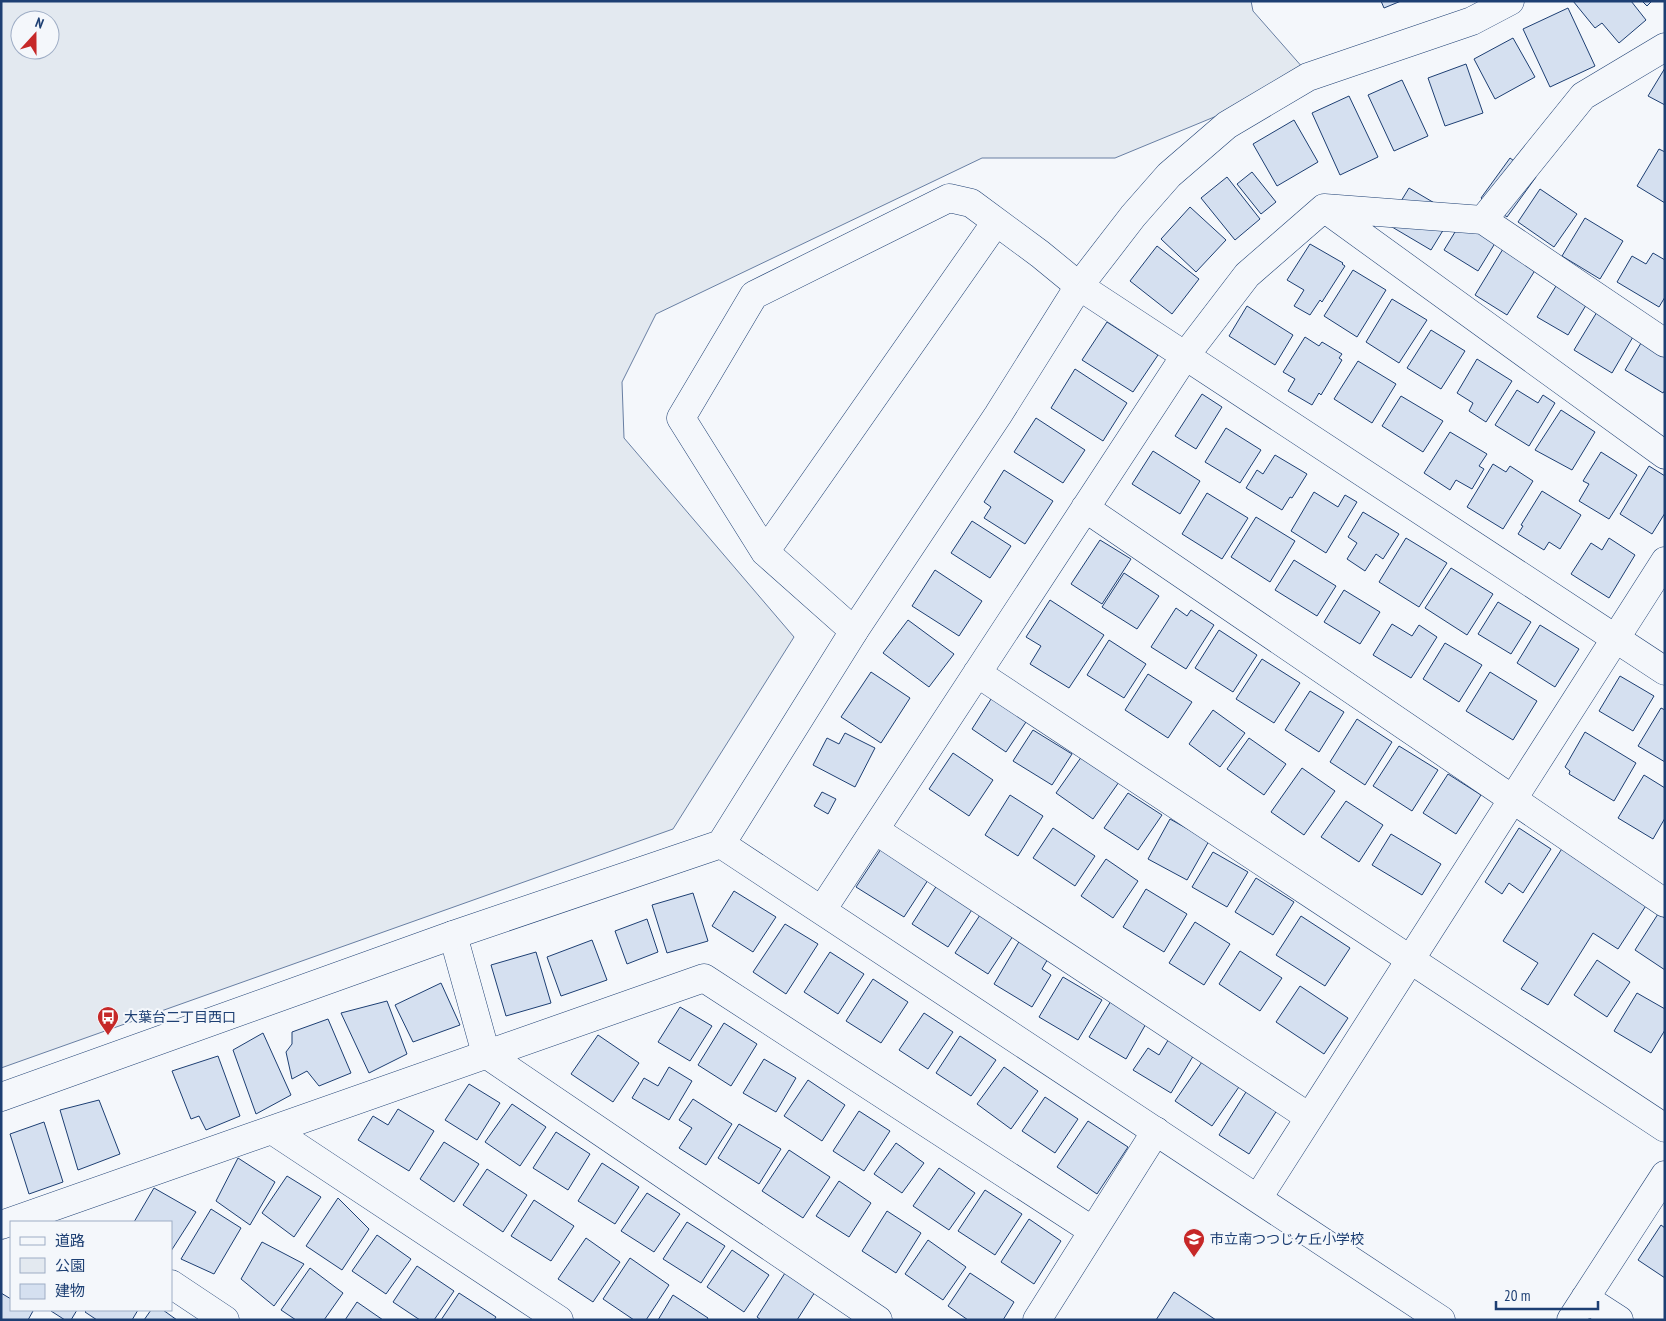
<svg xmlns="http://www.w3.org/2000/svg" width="1666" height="1321" font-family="'PT Sans Narrow','Noto Sans JP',sans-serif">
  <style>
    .green { fill: #e3e9f0; stroke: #687fa3; fill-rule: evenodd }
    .building { fill: #d5e0f0; stroke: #1d3f73 }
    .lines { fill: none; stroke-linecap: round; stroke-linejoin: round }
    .street-casing { stroke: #1d3f73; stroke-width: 29 }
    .secondary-casing { stroke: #1d3f73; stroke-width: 29 }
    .street { stroke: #f4f7fb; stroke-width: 28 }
    .secondary { stroke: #f4f7fb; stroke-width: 28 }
    .labels { text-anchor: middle; stroke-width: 4; stroke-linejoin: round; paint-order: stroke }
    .poi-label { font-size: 14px; fill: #1d3f73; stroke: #f4f7fb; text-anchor: start }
  </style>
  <rect width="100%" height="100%" fill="#f4f7fb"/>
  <path class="green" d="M1 1H1251L1253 11 1311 77 1115 158H982L656 314 622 382 624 438 794 637 673 829 1 1068ZM20 20H50V50H20Z"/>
  <path class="building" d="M1381 1H1401L1384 8Z
    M1573 1H1631L1646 20 1619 43 1602 23 1595 28Z
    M1642 1H1652L1647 6Z
    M1568 8 1595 66 1550 87 1523 29Z
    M1513 38 1535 77 1495 99 1474 59Z
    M1466 64 1483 113 1445 126 1428 78Z
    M1665 68V105L1648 96Z
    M1402 80 1428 136 1394 151 1368 95Z
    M1349 96 1378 157 1340 175 1312 113Z
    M1294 120 1318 162 1277 186 1253 144Z
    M1659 149 1665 152V203L1637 186Z
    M1510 158 1536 177 1507 217 1481 198Z
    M1252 172 1276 202 1261 214 1237 184Z
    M1227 177 1260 219 1235 240 1201 198Z
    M1409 188 1453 214 1431 250 1387 224Z
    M1540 189 1577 214 1554 247 1518 222Z
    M1190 207 1226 240 1196 272 1161 239Z
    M1585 218 1623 241 1600 279 1562 256Z
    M1463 219 1497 240 1478 271 1444 250Z
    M1310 244 1343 263 1342 264 1345 266 1322 302 1320 300 1310 315 1294 306 1304 290 1287 280Z
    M1506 244 1539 264 1507 315 1475 295Z
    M1157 246 1199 279 1172 314 1130 281Z
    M1653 253 1665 260V297L1659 307 1617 282 1632 256 1646 264Z
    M1353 270 1386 290 1357 337 1324 316Z
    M1561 278 1591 297 1568 335 1537 317Z
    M1392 299 1427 320 1399 363 1366 342Z
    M1247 306 1293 335 1275 365 1229 336Z
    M1600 307 1637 330 1612 373 1574 350Z
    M1107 322 1158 355 1133 392 1082 360Z
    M1431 330 1465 351 1441 389 1407 368Z
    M1305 337 1319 346 1322 342 1342 354 1339 358 1342 360 1321 395 1319 393 1312 405 1288 391 1295 379 1283 372Z
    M1644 338 1665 351V390L1663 393 1625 370Z
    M1477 359 1512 381 1486 422 1469 411 1473 403 1457 393Z
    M1358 361 1396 384 1372 423 1334 399Z
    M1075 369 1127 403 1103 441 1051 408Z
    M1517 390 1538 403 1543 395 1555 403 1529 446 1495 425Z
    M1202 394 1222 407 1196 449 1175 436Z
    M1401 396 1443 421 1423 452 1382 426Z
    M1561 410 1595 432 1572 470 1535 450Z
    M1036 418 1085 450 1063 483 1014 452Z
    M1226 428 1261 450 1240 483 1205 462Z
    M1450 432 1487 454 1479 466 1484 469 1472 489 1456 480 1450 490 1424 473Z
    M1153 451 1200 481 1180 514 1132 484Z
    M1601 452 1637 475 1609 519 1579 501 1589 484 1583 481Z
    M1275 455 1307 474 1292 498 1290 497 1282 510 1246 488 1257 470 1263 474Z
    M1493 464 1506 472 1510 466 1533 481 1503 529 1467 507Z
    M1649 466 1665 476V513L1652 534 1620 514Z
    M1004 470 1053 501 1025 544 984 518 991 507 984 502Z
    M1542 491 1581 515 1560 549 1549 542 1544 550 1518 534 1523 526 1521 525Z
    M1314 492 1338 507 1345 495 1357 502 1326 553 1291 531Z
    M1207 493 1248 518 1222 559 1182 534Z
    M1363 512 1399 534 1383 559 1376 554 1365 571 1347 559 1357 543 1348 537Z
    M1256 517 1295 541 1270 582 1231 557Z
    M972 521 1011 546 990 578 951 553Z
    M1406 538 1447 563 1419 607 1379 582Z
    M1609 538 1635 555 1609 598 1571 574 1591 543 1602 550Z
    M1100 540 1131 559 1102 604 1071 584Z
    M1294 560 1336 586 1317 616 1275 590Z
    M1451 568 1493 594 1467 635 1425 608Z
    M935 570 982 601 959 636 912 606Z
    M1124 573 1159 596 1137 629 1102 607Z
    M1344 590 1380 612 1360 644 1324 622Z
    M1050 600 1104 635 1069 688 1030 664 1041 646 1026 637Z
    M1498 602 1531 622 1511 654 1478 634Z
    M1176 608 1187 616 1191 610 1214 625 1186 669 1151 647Z
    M908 620 954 654 929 687 883 653Z
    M1392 624 1412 636 1419 625 1437 637 1411 678 1373 655Z
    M1540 625 1579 649 1555 687 1517 663Z
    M1219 630 1257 655 1233 692 1195 668Z
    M1109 640 1146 664 1124 698 1087 675Z
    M1445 643 1482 665 1459 702 1423 679Z
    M1262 659 1300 683 1274 723 1236 699Z
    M871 672 910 698 881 743 841 717Z
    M1490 672 1537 701 1513 740 1466 711Z
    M1148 674 1192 702 1168 738 1125 710Z
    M1620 676 1654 696 1633 731 1599 711Z
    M1310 691 1344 712 1319 752 1285 730Z
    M993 696 1028 719 1006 752 972 729Z
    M1661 708 1665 710V762L1638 746Z
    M1213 710 1245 733 1220 767 1189 744Z
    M1357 719 1392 742 1365 785 1330 762Z
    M1033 730 1072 754 1052 785 1013 761Z
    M1585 732 1636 763 1614 801 1569 774 1570 771 1565 767Z
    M845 733 875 748 855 787 813 765 827 738 839 744Z
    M1249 738 1286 764 1264 795 1227 769Z
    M1399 746 1438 770 1412 811 1373 786Z
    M953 753 993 780 969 816 929 789Z
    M1082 756 1119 782 1093 819 1056 793Z
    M1302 768 1335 791 1304 835 1271 812Z
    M1448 774 1481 795 1456 834 1423 813Z
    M1644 775 1665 788V818L1653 839 1618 818Z
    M822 792 836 799 828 814 814 806Z
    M1128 793 1162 815 1138 850 1104 828Z
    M1010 795 1043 816 1018 856 985 835Z
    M1346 801 1383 825 1359 862 1321 837Z
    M1170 819 1209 841 1187 880 1148 859Z
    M1053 828 1095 856 1075 886 1033 858Z
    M1519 828 1551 849 1523 893 1509 883 1502 894 1485 882Z
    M1391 834 1441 864 1422 895 1372 865Z
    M883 846 930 877 904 917 856 887Z
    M1563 847 1649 901 1618 949 1593 933 1548 1005 1521 989 1538 963 1503 941Z
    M1213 852 1248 872 1227 907 1192 887Z
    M1106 859 1138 881 1113 918 1081 896Z
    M1256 878 1294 902 1273 935 1235 912Z
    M939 882 975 905 948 947 912 924Z
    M1146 889 1187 914 1164 952 1123 927Z
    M734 891 776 917 753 952 712 926Z
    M693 893 708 941 667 953 652 905Z
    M1658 914 1665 918V970L1635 950Z
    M980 915 1013 936 988 974 955 953Z
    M1301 916 1350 948 1325 986 1276 955Z
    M647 919 658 952 627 964 615 931Z
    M1195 922 1230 944 1204 985 1169 963Z
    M785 924 818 944 786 994 753 972Z
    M592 940 607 980 561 996 547 957Z
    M1020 940 1049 957 1042 969 1051 975 1032 1007 994 984Z
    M1240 951 1282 978 1260 1011 1219 984Z
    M536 952 551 1003 506 1016 491 965Z
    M830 952 864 974 838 1014 804 992Z
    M1597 960 1630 982 1607 1017 1574 995Z
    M1063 977 1102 1000 1078 1040 1039 1017Z
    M873 979 908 1002 881 1043 846 1021Z
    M441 983 460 1025 413 1042 395 1005Z
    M1300 986 1348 1018 1324 1054 1276 1022Z
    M1637 993 1665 1009V1030L1651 1053 1614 1031Z
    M387 1001 407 1054 369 1073 341 1013Z
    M1111 1001 1147 1022 1126 1059 1089 1037Z
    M680 1007 712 1026 690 1061 658 1042Z
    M924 1013 953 1032 928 1069 899 1050Z
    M328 1019 351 1073 319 1086 307 1071 292 1079 286 1052 292 1044V1032Z
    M724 1023 757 1044 731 1086 698 1065Z
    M263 1033 291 1095 256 1114 233 1050Z
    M598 1035 639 1063 613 1102 571 1074Z
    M960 1036 996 1060 971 1096 936 1073Z
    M1170 1037 1195 1053 1171 1093 1133 1070 1148 1048 1159 1055Z
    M218 1056 240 1116 206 1130 199 1116 191 1119 172 1071Z
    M764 1059 796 1078 776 1112 743 1093Z
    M1204 1059 1241 1084 1212 1126 1175 1101Z
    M669 1067 692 1081 669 1120 632 1098 644 1078 658 1086Z
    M1004 1067 1038 1091 1011 1129 977 1104Z
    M808 1080 845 1105 822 1141 784 1116Z
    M469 1084 500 1103 477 1140 445 1120Z
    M1251 1084 1281 1104 1249 1154 1219 1135Z
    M1045 1097 1078 1119 1055 1153 1022 1131Z
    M693 1099 732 1124 706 1165 679 1148 692 1128 679 1120Z
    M99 1100 120 1154 78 1170 60 1110Z
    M512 1104 546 1127 520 1166 485 1142Z
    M398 1109 434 1131 409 1171 358 1140 373 1116 388 1125Z
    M859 1111 890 1131 864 1171 833 1151Z
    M1088 1121 1128 1147 1097 1194 1057 1167Z
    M44 1122 63 1182 29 1194 10 1134Z
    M739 1124 781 1149 759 1184 718 1158Z
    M556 1132 590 1154 568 1190 533 1168Z
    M444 1142 479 1164 454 1202 420 1179Z
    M896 1143 924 1163 902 1193 874 1174Z
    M789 1150 830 1177 803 1218 762 1191Z
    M238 1158 275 1182 250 1225 216 1201Z
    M602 1163 639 1187 615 1224 578 1201Z
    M939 1168 975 1193 949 1230 913 1206Z
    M487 1169 527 1195 503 1232 463 1205Z
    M287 1176 321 1197 294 1237 262 1213Z
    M839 1181 871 1203 849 1237 816 1216Z
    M154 1188 196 1212 171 1251V1222H134Z
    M985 1190 1022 1214 995 1255 958 1231Z
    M647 1193 680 1214 654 1252 621 1231Z
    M338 1198 369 1229 342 1270 306 1246Z
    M534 1200 574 1226 551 1261 511 1236Z
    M211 1209 241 1228 214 1274 181 1259Z
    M887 1211 921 1233 896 1273 862 1251Z
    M1029 1219 1061 1241 1034 1284 1001 1262Z
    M687 1222 725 1246 701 1283 663 1259Z
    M1661 1225 1665 1228V1278L1638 1260Z
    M377 1235 411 1259 386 1294 352 1271Z
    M586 1238 620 1262 593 1302 558 1279Z
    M928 1240 966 1267 943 1300 905 1274Z
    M262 1242 304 1264 274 1306 241 1279Z
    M732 1250 769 1275 744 1312 707 1287Z
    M630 1258 669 1285 646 1320H634L603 1299Z
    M417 1266 454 1291 434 1320H420L393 1302Z
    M310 1268 343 1293 324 1320H296L281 1310Z
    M785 1273 815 1292 797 1320H761L757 1317Z
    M970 1273 1014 1302 1003 1320H968L948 1306Z
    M1174 1292 1216 1320H1156Z
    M1 1293 11 1299V1310H30L33 1311 28 1320H1Z
    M459 1293 496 1317 494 1320H441Z
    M673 1295 708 1318 707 1320H658Z
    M357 1302 383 1320H345Z
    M52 1310H77L71 1320H65L51 1311Z
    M87 1310H138L132 1320H97L85 1312Z
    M151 1310H163L177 1320H144Z"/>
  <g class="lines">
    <g class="street-casing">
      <path id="street" d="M1324 208 1665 455
        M1483 220 1665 343
        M1085 508 1665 903
        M765 552 996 222
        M854 631 765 552 681 418 754 295 949 198 971 203 1040 254 1079 286 1665 671
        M977 673 1665 1128
        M875 830 1309 1117
        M822 910 1185 356 1247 275 1324 208 1483 220 1583 96 1665 47
        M453 935 486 1054 878 1320
        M272 1130 559 1320
        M1258 1198 1665 561
        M1 1225 704 978 1093 1231
        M171 1284 225 1320
        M1585 1298 1619 1320
        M1037 1320 1156 1131
        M1571 1320 1665 1175"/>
    </g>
    <g class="secondary-casing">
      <path id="secondary" d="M721 844 1441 1320
        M1 1097 453 935 721 844 854 631 998 415 1079 286 1133 216 1169 175 1227 125 1308 77 1472 21 1510 1"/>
    </g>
    <use href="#street" class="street"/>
    <use href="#secondary" class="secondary"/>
  </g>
  <defs>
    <g id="bus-pin" transform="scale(1.125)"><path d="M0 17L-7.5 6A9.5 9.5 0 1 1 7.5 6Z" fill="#c62828" stroke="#f4f7fb"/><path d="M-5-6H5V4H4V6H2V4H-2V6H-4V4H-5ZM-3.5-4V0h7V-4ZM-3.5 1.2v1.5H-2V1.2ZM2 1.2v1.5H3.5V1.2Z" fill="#fff"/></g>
    <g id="school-pin" transform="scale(1.125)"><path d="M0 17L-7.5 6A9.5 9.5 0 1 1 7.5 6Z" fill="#c62828" stroke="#f4f7fb"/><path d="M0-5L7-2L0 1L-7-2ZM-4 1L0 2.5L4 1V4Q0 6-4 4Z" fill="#fff"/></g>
  </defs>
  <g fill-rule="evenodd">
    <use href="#bus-pin" x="108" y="1017"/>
    <use href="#school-pin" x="1194" y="1239"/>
  </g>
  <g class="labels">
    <g class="poi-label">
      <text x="124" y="1022">大葉台二丁目西口</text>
      <text x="1210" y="1244">市立南つつじケ丘小学校</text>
    </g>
  </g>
  <rect width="1666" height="1321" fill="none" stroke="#1d3f73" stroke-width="5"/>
  <rect x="10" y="1221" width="162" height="90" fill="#f4f7fb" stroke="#9eadc5"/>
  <rect x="20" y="1237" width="25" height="8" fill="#f4f7fb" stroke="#9eadc5"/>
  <text x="55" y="1246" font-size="15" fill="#1d3f73">道路</text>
  <rect x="20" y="1258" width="25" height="15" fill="#e3e9f0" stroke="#9eadc5"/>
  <text x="55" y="1271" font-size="15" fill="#1d3f73">公園</text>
  <rect x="20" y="1284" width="25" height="15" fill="#d5e0f0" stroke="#9eadc5"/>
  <text x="55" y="1296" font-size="15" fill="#1d3f73">建物</text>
  <g transform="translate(35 35) rotate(21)"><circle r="24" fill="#f4f7fb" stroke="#9eadc5"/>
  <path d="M0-4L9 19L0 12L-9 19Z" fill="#c62828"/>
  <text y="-8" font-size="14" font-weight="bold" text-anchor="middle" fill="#1d3f73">N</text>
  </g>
  <path d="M1496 1301v8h102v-8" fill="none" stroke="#1d3f73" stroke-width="2.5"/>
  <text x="1504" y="1301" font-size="15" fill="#1d3f73" stroke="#f4f7fb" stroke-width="4" paint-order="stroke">20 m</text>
</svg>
